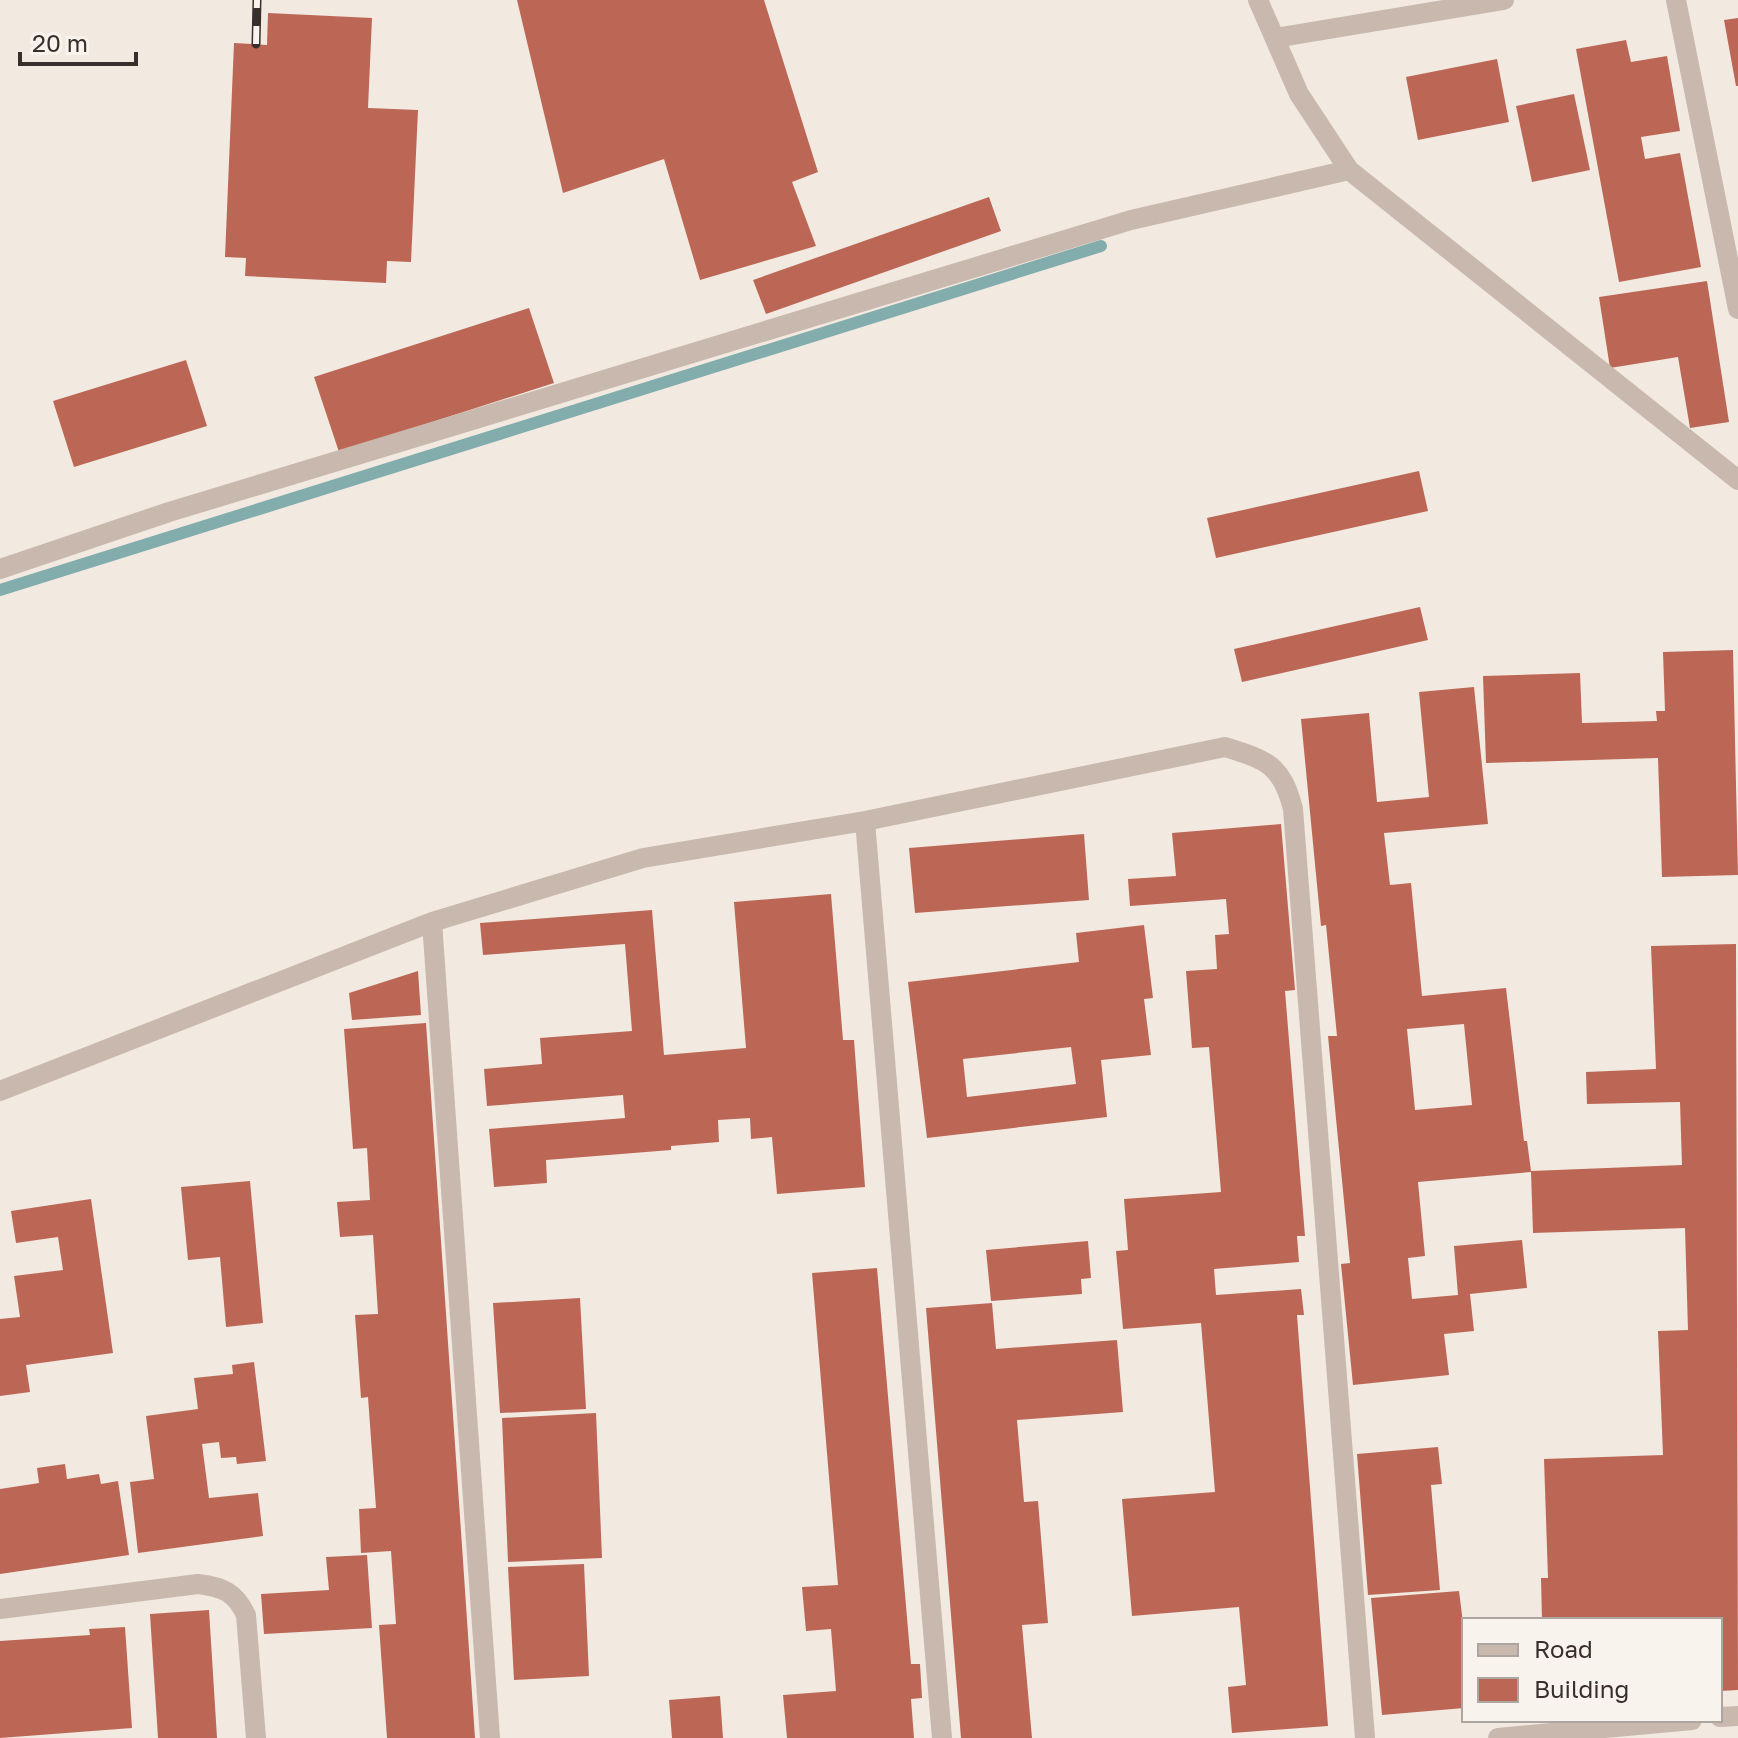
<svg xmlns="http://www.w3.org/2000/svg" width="1738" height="1738" font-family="'Golos Text',sans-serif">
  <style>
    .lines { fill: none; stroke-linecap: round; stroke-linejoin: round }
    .stream { stroke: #82adac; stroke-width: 12 }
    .building { fill: #bc6755; fill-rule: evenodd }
    .minor { stroke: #c9b8ae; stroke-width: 20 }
    .rail-casing { stroke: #382f2c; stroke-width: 9 }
    .rail { stroke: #f9f3ee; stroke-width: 6; stroke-dasharray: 18; stroke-linecap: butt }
  </style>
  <rect width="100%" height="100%" fill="#f2e9e1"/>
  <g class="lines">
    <path class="stream" d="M0 590 1101 246"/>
  </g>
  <path class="building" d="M517 0H764L818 172 792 182 816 246 700 280 664 159 563 193Z
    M268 13 372 18 368 108 418 110 411 262 387 261 386 283 245 276 246 258 225 257 234 43 267 45Z
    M1738 18V86H1736L1724 20Z
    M1626 40 1631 62 1667 56 1680 131 1641 137 1645 159 1680 153 1701 267 1619 282 1576 49Z
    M1497 59 1509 122 1418 140 1406 77Z
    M1574 94 1590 170 1532 182 1516 106Z
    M989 197 1001 231 766 314 753 280Z
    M1707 281 1729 422 1690 428 1678 357 1610 368 1599 297Z
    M529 308 554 383 339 452 314 377Z
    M186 360 207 426 74 467 53 401Z
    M1419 471 1428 511 1216 558 1207 518Z
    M1420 607 1428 640 1242 682 1234 649Z
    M1733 650 1738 875 1662 877 1658 758 1486 763 1483 676 1580 673 1582 723 1657 721 1656 711H1665L1663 652Z
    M1474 687 1488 824 1384 833 1390 885 1411 883 1422 996 1506 988 1524 1141H1527L1531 1171 1682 1165 1680 1102 1587 1104 1586 1072 1656 1069 1651 946 1736 944 1738 1690 1720 1691V1620H1542L1541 1578H1548L1544 1459 1663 1455 1658 1331 1688 1330 1685 1228 1533 1233 1531 1172 1418 1182 1425 1256 1408 1258 1412 1299 1458 1295 1454 1246 1522 1240 1527 1288 1470 1294 1474 1331 1444 1334 1449 1375 1353 1385 1341 1264 1350 1263 1328 1036H1337L1326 925 1321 926 1301 719 1369 713 1377 802 1429 797 1419 692ZM1464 1024 1472 1105 1415 1110 1407 1029Z
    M1281 824 1295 990 1285 991 1305 1236H1297L1299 1262 1214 1269 1216 1295 1301 1289 1304 1315H1297L1328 1726 1232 1733 1228 1687 1246 1685 1239 1607 1132 1616 1122 1499 1215 1492 1201 1323 1123 1329 1116 1251 1128 1250 1124 1199 1221 1192 1209 1047 1192 1048 1186 971 1217 969 1215 935 1229 934 1226 899 1130 906 1128 879 1176 876 1172 833Z
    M1084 834 1089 900 915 913 909 848Z
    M831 894 843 1040H854L865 1187 777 1194 772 1137 751 1139 750 1118 718 1120 719 1142 671 1146V1150L546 1160 547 1183 494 1187 489 1129 625 1118 623 1095 487 1106 484 1069 542 1064 540 1038 632 1031 625 944 483 955 480 923 652 910 664 1055 746 1048 734 902Z
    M1144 925 1153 998 1144 999 1151 1055 1101 1060 1107 1117 927 1138 908 982 1079 962 1076 933ZM1071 1047 1076 1084 967 1097 963 1059Z
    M418 971 421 1015 352 1020 349 993Z
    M426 1023 462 1546 475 1738H387L379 1625 396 1624 391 1551 361 1553 359 1509 376 1508 368 1397 361 1398 355 1315 378 1314 373 1235 340 1237 337 1202 370 1200 367 1148 353 1149 344 1029Z
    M250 1181 263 1323 226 1327 220 1257 188 1260 181 1187Z
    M91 1199 113 1353 26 1365 30 1392 0 1396V1319L20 1317 14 1276 63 1270 58 1237 16 1243 11 1211Z
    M1088 1241 1091 1278 1081 1279 1082 1294 991 1301 986 1250Z
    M877 1268 911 1664H920L922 1698 911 1699 914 1738H787L783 1695 836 1691 831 1629 806 1631 802 1587 838 1585 812 1273Z
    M580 1298 586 1409 500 1413 493 1303Z
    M992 1303 996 1349 1117 1340 1123 1412 1017 1420 1024 1502 1038 1501 1048 1623 1022 1625 1032 1738H961L926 1308Z
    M254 1362 266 1461 237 1464 236 1457 221 1458 219 1442 202 1444 209 1498 258 1493 263 1536 138 1553 130 1482 154 1479 146 1416 198 1409 194 1378 233 1374 232 1365Z
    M596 1413 602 1558 508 1562 502 1418Z
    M1438 1447 1442 1484 1431 1485 1440 1590 1368 1595 1357 1454Z
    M65 1464 67 1479 99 1474 101 1484 118 1481 129 1555 0 1574V1489L39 1483 37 1468Z
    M367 1555 372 1628 264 1634 261 1594 329 1590 326 1557Z
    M584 1564 589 1676 514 1680 508 1567Z
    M1459 1591 1464 1631V1708L1382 1715 1371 1598Z
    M209 1610 217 1738H158L150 1614Z
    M125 1627 132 1728 0 1738V1641L90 1635 89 1629Z
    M720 1696 723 1738H672L669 1700Z"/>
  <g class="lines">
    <path class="minor" d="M1676 0 1738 309
      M1275 38 1504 0
      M1349 170 1738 480
      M0 569 169 512 1131 220 1349 170 1299 94 1258 0
      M865 821 942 1738
      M432 922 490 1738
      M0 1091 432 922 643 858 865 821 1225 747C1267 760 1282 765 1293 809L1365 1738
      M0 1609 198 1584C223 1587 235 1592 246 1615L256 1738
      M1720 1717 1738 1716
      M1498 1738 1692 1720"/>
    <g class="rail-casing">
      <path id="rail" d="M256 44 257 0"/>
    </g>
    <use href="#rail" class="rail"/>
  </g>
  <rect x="1462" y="1618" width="260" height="104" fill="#f9f3ee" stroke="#aca5a0" stroke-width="2"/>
  <rect x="1478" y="1644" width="40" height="12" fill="#c9b8ae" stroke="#aca5a0" stroke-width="2"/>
  <text x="1534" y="1658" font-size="24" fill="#382f2c">Road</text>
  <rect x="1478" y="1678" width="40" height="24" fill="#bc6755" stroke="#aca5a0" stroke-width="2"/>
  <text x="1534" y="1698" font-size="24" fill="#382f2c">Building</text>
  <path d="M20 52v12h116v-12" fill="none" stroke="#382f2c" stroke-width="4"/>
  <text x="32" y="52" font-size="24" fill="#382f2c" stroke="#f9f3ee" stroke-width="6" paint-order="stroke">20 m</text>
</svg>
